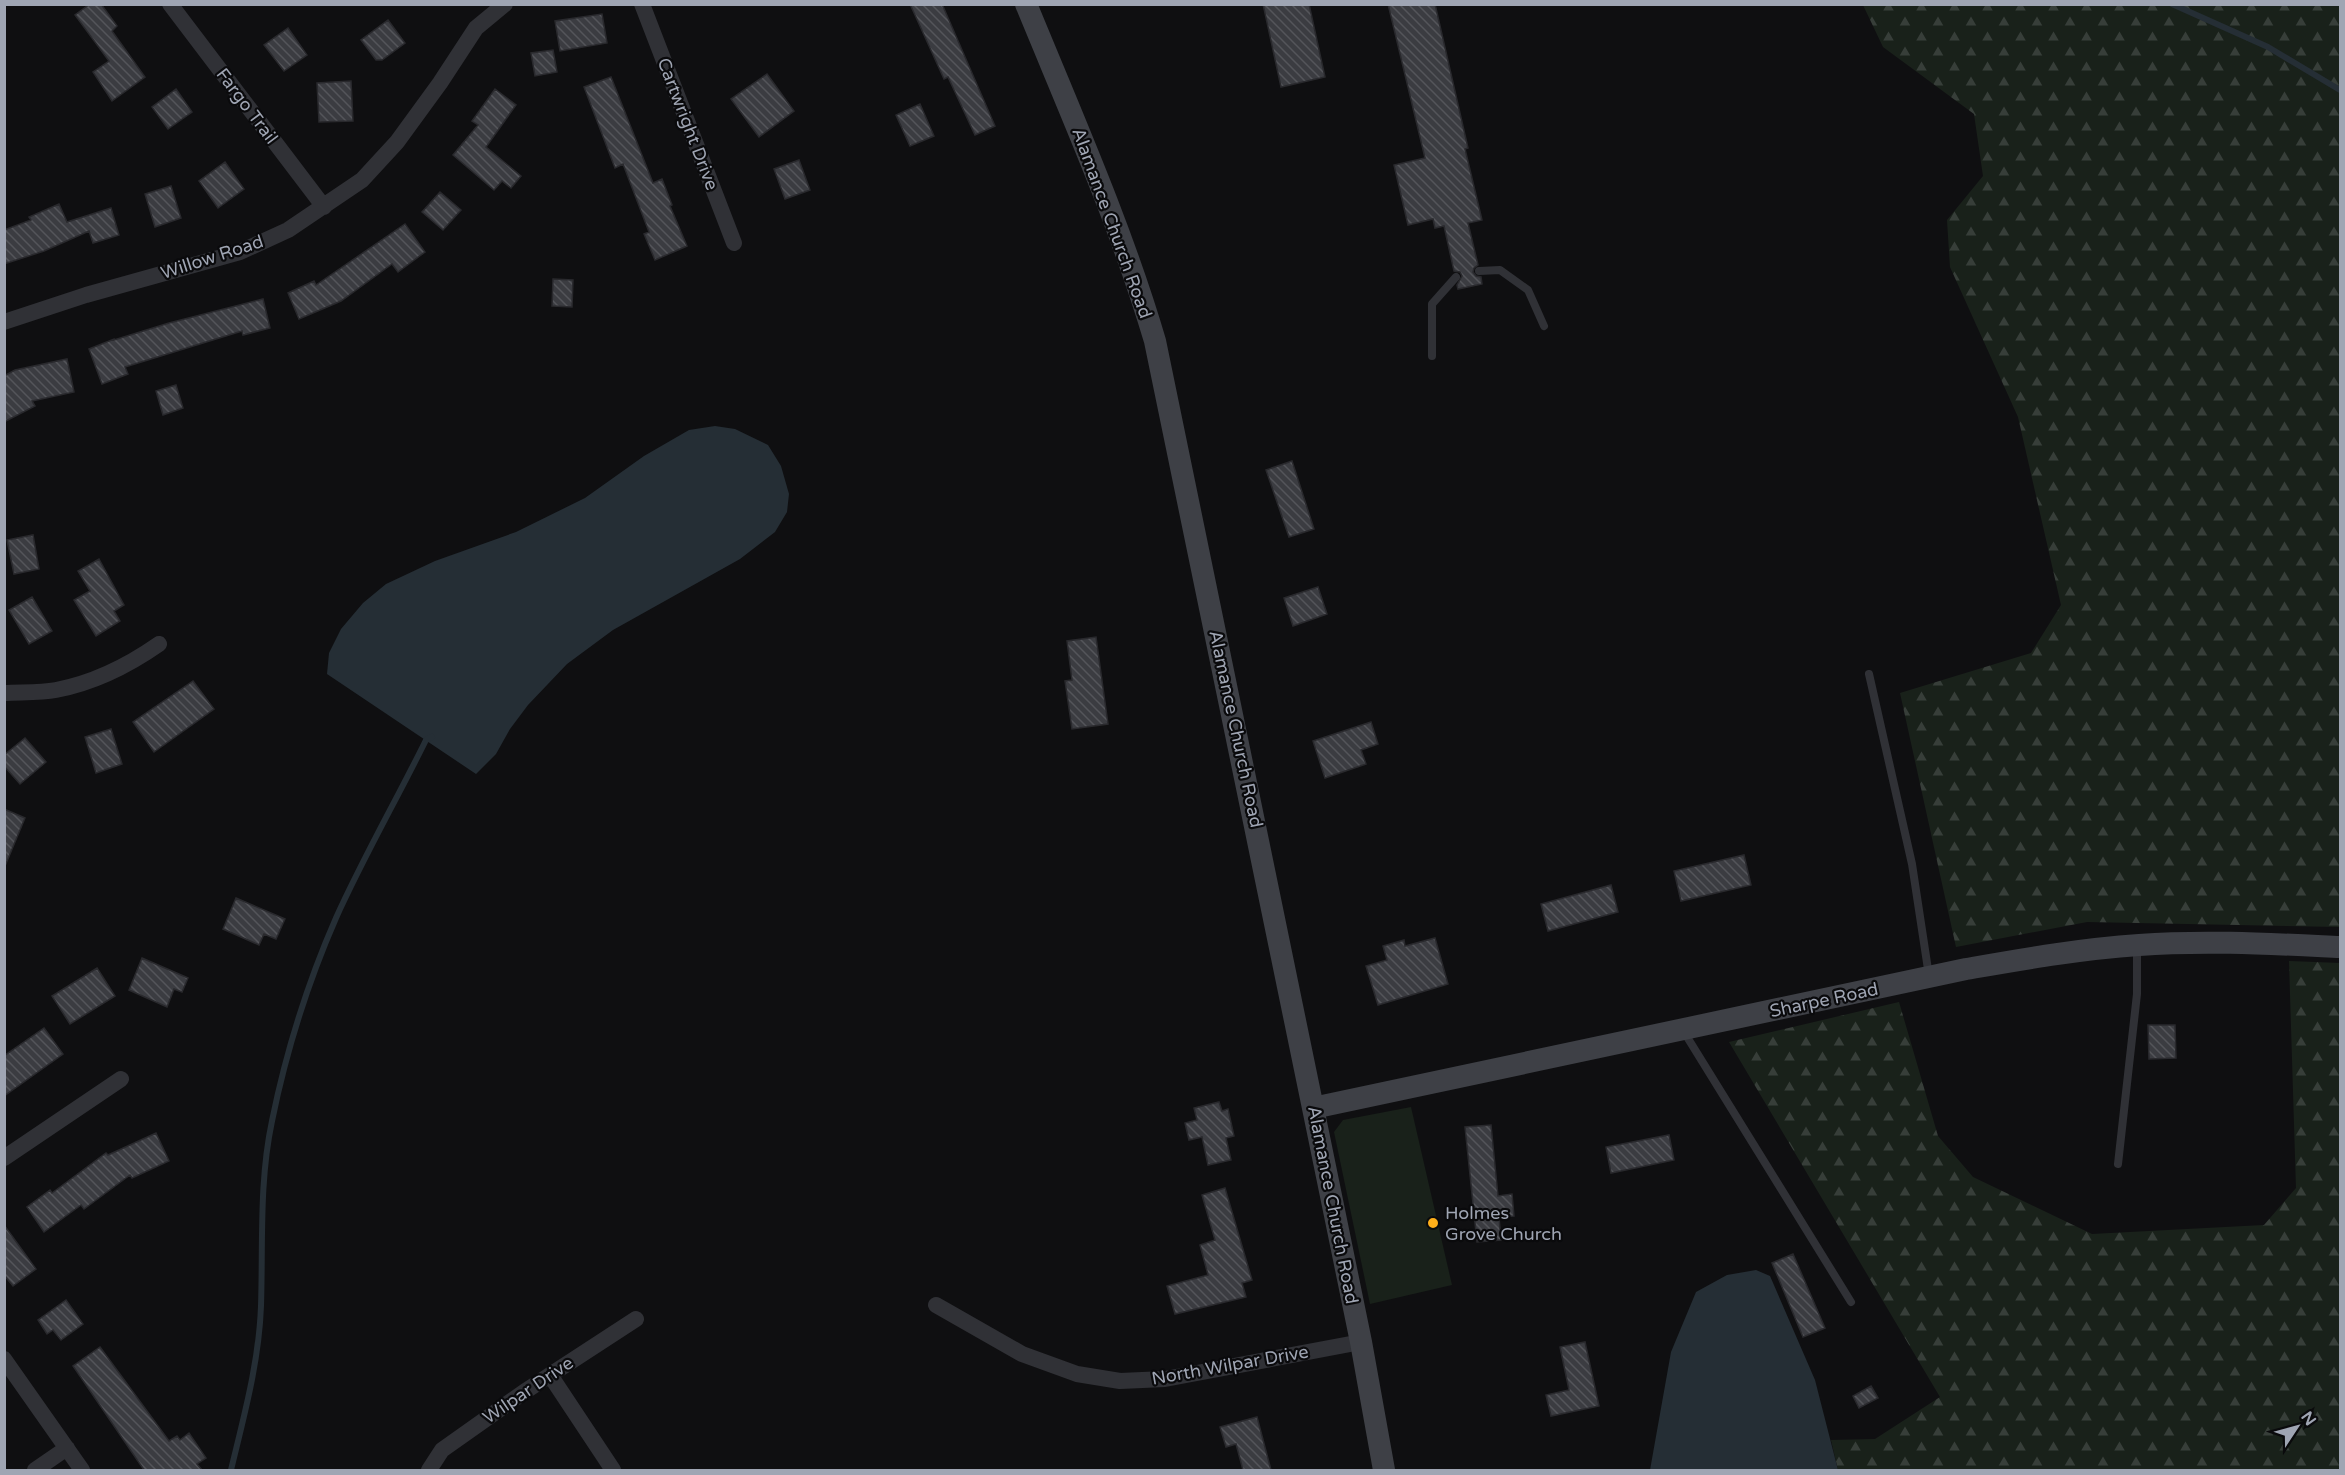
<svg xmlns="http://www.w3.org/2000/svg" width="2345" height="1475" font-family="'Varela Round',sans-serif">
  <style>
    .grass { fill: #19211a }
    .forest { fill: url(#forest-firs) }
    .water { fill: #252e35 }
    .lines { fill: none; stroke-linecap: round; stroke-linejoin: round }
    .stream { stroke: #252e35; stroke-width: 6 }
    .building { fill: url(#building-back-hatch); stroke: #29292d; stroke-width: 1.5 }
    .lane { stroke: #303136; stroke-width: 8 }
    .street { stroke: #303136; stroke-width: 16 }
    .secondary { stroke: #3e4046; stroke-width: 22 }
    .poi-dot { fill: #feaf1a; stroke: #0a0a0c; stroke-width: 2 }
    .labels { text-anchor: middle; stroke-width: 4.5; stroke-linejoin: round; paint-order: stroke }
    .street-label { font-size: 18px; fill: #9fa5b3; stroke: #0a0a0c }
    .poi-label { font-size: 18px; fill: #9fa5b3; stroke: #0a0a0c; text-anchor: start }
  </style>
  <defs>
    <pattern id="forest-firs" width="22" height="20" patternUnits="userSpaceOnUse" patternTransform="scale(1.5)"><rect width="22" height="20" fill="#19211a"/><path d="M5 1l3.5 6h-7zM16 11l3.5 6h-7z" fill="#373e39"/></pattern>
    <pattern id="building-back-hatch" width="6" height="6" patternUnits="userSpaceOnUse" patternTransform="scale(1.5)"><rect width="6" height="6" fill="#3b3c41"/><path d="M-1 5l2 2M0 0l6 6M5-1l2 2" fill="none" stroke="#54555a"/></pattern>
  </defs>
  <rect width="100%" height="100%" fill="#0f0f11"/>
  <path class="grass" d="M1411 1107 1452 1285 1370 1304 1334 1132 1343 1120Z"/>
  <path class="forest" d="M1863 5H2340V927L2087 922 1956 947 1900 693 2031 653 2061 605 2018 417 1950 267 1947 220 1983 176 1974 114 1883 47Z
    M2289 961 2340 963V1470H1838L1831 1440 1875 1439 1940 1397 1729 1042 1899 1002 1938 1136 1973 1177 2092 1234 2264 1225 2296 1188Z"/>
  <path class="water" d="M715 426 735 429 768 445 781 466 789 494 787 512 775 532 740 559 613 630 567 664 528 705 510 729 496 754 476 774 327 674 329 653 341 629 363 603 386 584 435 561 516 532 585 498 644 456 689 430Z
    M1756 1270 1770 1276 1815 1380 1838 1470H1650L1671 1352 1696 1292 1727 1275Z"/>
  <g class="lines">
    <path class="stream" d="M2172 4 2268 47 2340 90
      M231 1470C244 1416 259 1362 261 1306 263 1244 259 1182 272 1121 286 1052 308 982 336 918 363 858 397 799 426 740L432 737"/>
  </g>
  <path class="building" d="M90 4H101L117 26 112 31 145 77 112 101 93 72 109 61 75 15Z
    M910 4H942L995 126 975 135 948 77 944 79Z
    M1263 4H1309L1325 77 1281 87Z
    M1388 4H1435L1468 148 1465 149 1482 220 1468 223 1478 265 1474 268 1473 272 1476 276 1481 277 1482 284 1458 289 1457 285 1462 276 1460 272 1454 271 1444 226 1435 228 1433 219 1408 225 1394 165 1425 158Z
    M602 14 607 43 560 51 555 21Z
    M388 20 405 43 382 60H376L361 40Z
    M288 28 307 55 284 71 264 45Z
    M553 50 557 72 535 76 531 53Z
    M767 74 794 111 759 137 731 99Z
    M611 77 653 183 662 179 672 205 670 206 687 246 655 260 644 234 649 232 623 164 615 168 584 87Z
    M351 81 353 121 319 122 317 83Z
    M176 89 192 112 168 129 152 107Z
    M495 89 516 105 486 147 521 176 511 188 502 181 494 190 453 155 478 125 472 121Z
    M920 104 934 136 910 146 896 115Z
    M799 160 810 190 785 199 774 169Z
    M225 162 244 189 218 208 199 181Z
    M171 186 181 218 155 227 145 194Z
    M440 192 461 210 443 230 422 212Z
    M59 204 67 222 111 208 119 235 93 243 89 231 44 251 4 264V230L31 220 29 217Z
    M405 224 425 252 398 272 392 264 341 301 299 319 288 293 314 281 316 285Z
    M553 279 573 280 572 307 552 306Z
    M263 299 270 328 243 335 242 331 125 367 128 374 102 384 89 349 114 339V340L169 323Z
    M67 359 74 392 32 401 35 406 4 422V376L15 370Z
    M176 385 183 408 163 415 156 391Z
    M1292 461 1314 529 1289 537 1266 470Z
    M33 535 39 569 14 574 7 540Z
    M99 559 124 605 114 611 120 621 96 636 74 600 90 591 78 571Z
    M1318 587 1327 614 1293 626 1284 598Z
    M32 597 52 631 29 644 9 610Z
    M1096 637 1108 724 1072 729 1065 681 1072 680 1067 641Z
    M193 681 214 709 154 752 133 722Z
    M1371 722 1378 744 1361 750 1366 764 1325 778 1313 741Z
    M111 729 122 764 96 773 85 737Z
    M25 738 46 762 20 784 4 766V755Z
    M4 809 25 818 5 866 4 865Z
    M1744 855 1751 885 1681 901 1674 871Z
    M1611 885 1618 912 1548 931 1541 904Z
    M236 898 285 919 276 939 264 934 259 945 223 929Z
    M1435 938 1448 984 1378 1005 1366 966 1387 960 1383 946 1404 940 1405 946Z
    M142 958 188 978 182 992 174 989 167 1007 129 990Z
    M97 968 115 996 70 1024 52 996Z
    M2148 1025H2175L2176 1058 2149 1059Z
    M44 1028 63 1054 4 1096V1056Z
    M1219 1102 1222 1111 1228 1109 1234 1136 1226 1138 1231 1160 1208 1165 1202 1137 1189 1140 1185 1123 1197 1120 1194 1108Z
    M1491 1125 1498 1196 1512 1194 1514 1216 1499 1217 1501 1240 1477 1242 1465 1127Z
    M156 1133 169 1161 132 1178 130 1175 84 1209 81 1205 44 1232 27 1207 50 1190 52 1193 106 1153 108 1155Z
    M1669 1135 1674 1160 1611 1173 1606 1147Z
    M1225 1188 1252 1280 1242 1283 1246 1297 1175 1314 1167 1286 1208 1275 1200 1245 1215 1240 1202 1195Z
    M4 1225 36 1269 13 1286 4 1275Z
    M1793 1254 1825 1328 1803 1337 1772 1263Z
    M66 1300 83 1324 61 1340 53 1330 47 1334 38 1320Z
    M1585 1342 1599 1406 1551 1416 1546 1395 1569 1390 1560 1347Z
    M100 1347 169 1441 177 1436 180 1440 189 1433 206 1458 197 1464 202 1470H144L73 1366Z
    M1871 1386 1878 1398 1859 1408 1853 1396Z
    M1257 1417 1271 1470H1243L1236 1444 1226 1447 1220 1427Z"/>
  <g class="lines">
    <path class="lane" d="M1479 271 1500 270 1528 290 1544 326
      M1432 356V304L1456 277
      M1869 674 1912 864 1929 976
      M1684 1032 1851 1302
      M2118 1164 2137 994V945"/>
    <path class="street" d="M170 4 324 207
      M642 4 734 243
      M4 322 86 295 240 252 288 230 362 180 397 142 440 83 476 28 505 4
      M4 693C21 692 40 693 56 690 93 683 129 665 159 644
      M4 1158 121 1079
      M936 1305 1022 1354 1077 1374 1120 1381 1165 1379 1361 1342
      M4 1359 82 1470
      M550 1375 613 1470
      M35 1470 67 1448
      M429 1470 442 1450 524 1392 636 1319"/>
    <path class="secondary" d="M1026 4C1072 116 1121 226 1155 341L1313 1108 1361 1342 1384 1470
      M1313 1108 1966 969C2024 959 2080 949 2139 945 2205 940 2274 944 2340 947"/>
  </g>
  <circle class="poi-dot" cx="1433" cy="1223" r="6"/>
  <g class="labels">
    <g class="street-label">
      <text transform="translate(247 106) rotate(53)" y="6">Fargo Trail</text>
      <text transform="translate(688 124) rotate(69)" y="6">Cartwright Drive</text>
      <text transform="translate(1112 223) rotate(70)" y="6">Alamance Church Road</text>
      <text transform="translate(212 257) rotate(-18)" y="6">Willow Road</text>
      <text transform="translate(1236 729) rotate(78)" y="6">Alamance Church Road</text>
      <text transform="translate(1824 1000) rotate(-12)" y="6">Sharpe Road</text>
      <text transform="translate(1333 1205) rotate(79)" y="6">Alamance Church Road</text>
      <text transform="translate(1230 1365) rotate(-10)" y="6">North Wilpar Drive</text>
      <text transform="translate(528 1390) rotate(-34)" y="6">Wilpar Drive</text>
    </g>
    <g class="poi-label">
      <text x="1445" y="1219">Holmes<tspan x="1445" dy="21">Grove Church</tspan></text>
    </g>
  </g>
  <rect width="2345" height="1475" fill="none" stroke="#9fa5b3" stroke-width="12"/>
  <g transform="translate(2297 1427) rotate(54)" stroke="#0a0a0c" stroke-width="4.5" paint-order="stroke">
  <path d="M0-4.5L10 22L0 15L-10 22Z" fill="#9fa5b3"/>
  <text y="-9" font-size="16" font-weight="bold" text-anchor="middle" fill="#9fa5b3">N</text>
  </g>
</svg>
